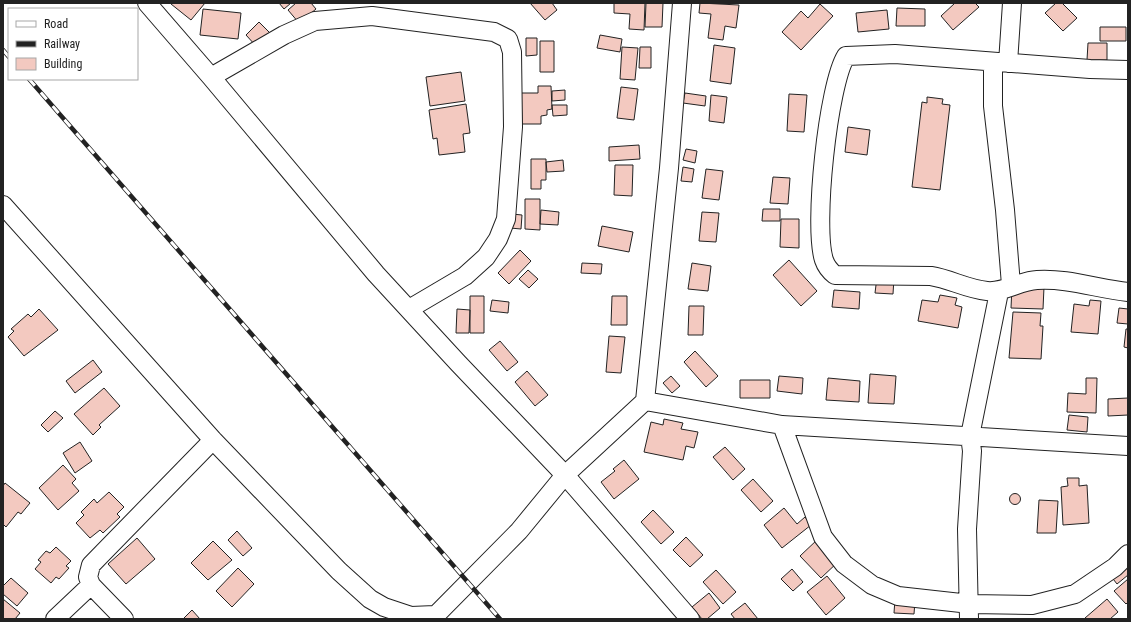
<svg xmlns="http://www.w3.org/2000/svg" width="1131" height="622" font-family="'Roboto Condensed',sans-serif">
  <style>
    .building { fill: #f3c9c0; stroke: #222 }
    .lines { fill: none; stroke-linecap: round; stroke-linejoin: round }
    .minor-casing { stroke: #222; stroke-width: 20 }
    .minor { stroke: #fff; stroke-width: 18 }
    .rail-casing { stroke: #222; stroke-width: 4.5 }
    .rail { stroke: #fff; stroke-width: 3; stroke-dasharray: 9; stroke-linecap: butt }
  </style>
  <rect width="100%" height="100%" fill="#fff"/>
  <path class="building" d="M172 3H205L191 20 171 4Z
    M279 3H291L284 9Z
    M296 3H311L316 9 299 23 288 10Z
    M530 3H552L557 10 545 20Z
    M614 3H645L644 30 629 29 630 14 614 13Z
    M646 3H663L662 27H645Z
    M700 3 739 5 736 28 725 26 723 40 708 38 711 14 699 13Z
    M955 3H975L979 7 953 30 941 16Z
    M1056 3H1062L1077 18 1063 31 1045 13Z
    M820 4 833 16 801 50 782 32 801 11 808 18Z
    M897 8 925 9V26H896Z
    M203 9 241 13 238 39 200 35Z
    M887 10 889 29 858 32 856 13Z
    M259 22 270 33 256 46 246 35Z
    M1100 27H1126V41H1100Z
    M600 35 622 39 620 52 597 48Z
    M526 38H537V55L526 56Z
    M540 41H554V72H540Z
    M1088 43H1107V60H1087Z
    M714 45 735 48 731 84 710 81Z
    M622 47 638 48 635 80 620 79Z
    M640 47H651V68H639Z
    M461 72 465 101 430 106 426 77Z
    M538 86H551L552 109 547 110V115L541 116V124H522L521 93H538Z
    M621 87 638 89 634 120 617 118Z
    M565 90V100L552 101V91Z
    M685 93 706 96 705 106 683 103Z
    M789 94 807 95 804 132 787 131Z
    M711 95 727 97 724 123 709 121Z
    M927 97 943 99 942 104 950 105 940 190 912 187 922 102 927 103Z
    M466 104 470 133 463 134 465 152 439 155 437 138 433 139 429 110Z
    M552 105H567V115L553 116Z
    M848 127 870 130 867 155 845 152Z
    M639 145 640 159 609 161V147Z
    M686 149 697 151 695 163 683 160Z
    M531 159H546V180H541V189H531Z
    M563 160 564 171 547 172 546 162Z
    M615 165H633L632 196 614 195Z
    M683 167 694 169 692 182 681 181Z
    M706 169 723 171 719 200 702 198Z
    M773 177 790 178 788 204 770 203Z
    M525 199H540V230L525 229Z
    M763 209H780V221H762Z
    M541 210 559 212 558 225 540 224Z
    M702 212 719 213 716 242 699 241Z
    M512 214 522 215 521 229 510 228Z
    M781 219H799V248L780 247Z
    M602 226 633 232 629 252 598 246Z
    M520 250 531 261 509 284 498 273Z
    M789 260 817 291 801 306 773 275Z
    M582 263 602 264 601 274 581 273Z
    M692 263 711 266 708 291 688 289Z
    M528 270 538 279 529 288 519 279Z
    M877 277 894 278 893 294 875 293Z
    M1012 286 1044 287 1043 309 1011 308Z
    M834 290 860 292 859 309 832 307Z
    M940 295 957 298 955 305 962 307 958 328 918 321 922 300 938 302Z
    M470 296H484V333H470Z
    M612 296H627V325H611Z
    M492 300 509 302 508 313 490 311Z
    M1090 300 1101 301 1098 334 1071 332 1074 304 1089 306Z
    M689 306H704L703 335H688Z
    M1119 308 1128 309V324L1117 323Z
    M39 309 58 330 24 356 8 337 14 331 11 329 28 314 31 317Z
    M457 309 470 310 469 333H456Z
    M1013 312 1041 313 1040 326H1043L1041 359 1009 358Z
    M1126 329H1128V348L1124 347Z
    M609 336 625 337 621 373 606 372Z
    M500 341 518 362 507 371 489 350Z
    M695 351 718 376 706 387 684 362Z
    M93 360 102 372 75 393 66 381Z
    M527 371 548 395 535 406 515 382Z
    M870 374 896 376 894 404 868 403Z
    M671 376 680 386 672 393 663 383Z
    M779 376 803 378 802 394 777 391Z
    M828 378 860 381 859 402 826 400Z
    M1086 378H1097L1096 413 1067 412 1068 393 1086 394Z
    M740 380H770V398H740Z
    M104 388 120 406 99 425 101 427 93 435 74 414Z
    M1128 398V415L1108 416V399Z
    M55 411 63 418 48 432 41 425Z
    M1069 415 1088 417 1087 432 1067 430Z
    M664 419 683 423 681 429 698 432 694 448 686 446 683 460 644 452 651 422 663 425Z
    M80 442 92 461 75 473 63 453Z
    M725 447 745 469 733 480 713 457Z
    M624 460 639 479 614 499 601 482 615 471 613 469Z
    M63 465 76 479 72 483 79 491 58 510 39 488Z
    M1067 478H1079V486L1087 485 1089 523 1063 525 1061 487 1068 486Z
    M753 479 773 501 761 512 741 490Z
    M5 483 30 503 21 514 18 512 6 527 3 524V486Z
    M109 492 124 507 117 514 120 517 103 533 100 530 90 538 76 523 84 515 81 512 94 499 97 503Z
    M1009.5 499a5.5 5.5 0 1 1 11 0a5.5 5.5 0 1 1-11 0Z
    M1039 500 1058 501 1056 533H1037Z
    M784 508 797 524 805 517 811 525 782 548 764 525Z
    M653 510 674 532 661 544 641 522Z
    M237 531 252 548 243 556 228 540Z
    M686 537 703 555 690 567 673 550Z
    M137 538 155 559 126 584 108 564Z
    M818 539 839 561 821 578 800 556Z
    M213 541 232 560 208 580 191 563Z
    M56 547 71 561 66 566 69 568 59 579 56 577 51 583 35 569 41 562 38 560 46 551 50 553Z
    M1128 566V575L1117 584 1110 575Z
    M238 568 254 584 232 607 216 591Z
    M792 569 803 582 793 591 781 579Z
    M716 570 736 592 723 604 703 582Z
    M827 576 845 598 826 615 807 592Z
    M11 578 28 593 17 606 3 594V586Z
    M1128 579V602L1126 604 1114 591Z
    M709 593 720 608 707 619H702L692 607Z
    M3 599 20 613 15 619H3Z
    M895 599 915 601 914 614 894 613Z
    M1107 599 1118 612 1110 619H1087L1085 618Z
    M745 603 758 619H735L731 614Z
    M192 610 200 619H183Z"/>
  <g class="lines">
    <g class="minor-casing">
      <path id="minor" d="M147 3 211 77 376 274 458 363 565 475 690 619
        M993 62V106L1005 210 1011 285
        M1008 63 1012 3
        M1128 70 1090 69 895 54 846 56C828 85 813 227 824 260 826 266 830 271 835 275L931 276C950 279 967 289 987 291 1004 293 1019 281 1037 280 1068 278 1098 289 1128 292
        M211 77 284 35 315 21 372 16 494 32 508 39 512 52 513 127 506 219 498 239 486 257 465 276 409 309
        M3 205 213 440 339 571 370 599 384 607 411 616 435 615 436 619
        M645 401 782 425 1128 446
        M782 425 823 537 844 564 872 585 898 596 970 604 1032 605 1075 594 1115 567 1128 554
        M55 619 91 585
        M124 619 91 585 88 577 91 565 213 440
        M432 619 519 531 565 475 645 401 669 168 682 3
        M969 619 967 529 972 451 970 436 999 292"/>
    </g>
    <use href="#minor" class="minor"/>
    <g class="rail-casing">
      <path id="rail" d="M3 50 9 57
        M29 79 500 619"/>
    </g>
    <use href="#rail" class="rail"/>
  </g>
  <rect width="1131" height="622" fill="none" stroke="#222222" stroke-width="8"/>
  <rect x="8" y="8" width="130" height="72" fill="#ffffff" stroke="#a7a7a7"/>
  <rect x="16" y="21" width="20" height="6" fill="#ffffff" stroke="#a7a7a7"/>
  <text x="44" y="28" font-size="12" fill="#222222">Road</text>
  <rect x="16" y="41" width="20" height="6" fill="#222222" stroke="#a7a7a7"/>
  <text x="44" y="48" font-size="12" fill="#222222">Railway</text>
  <rect x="16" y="58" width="20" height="12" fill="#f3c9c0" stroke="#a7a7a7"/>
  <text x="44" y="68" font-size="12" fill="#222222">Building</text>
</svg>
